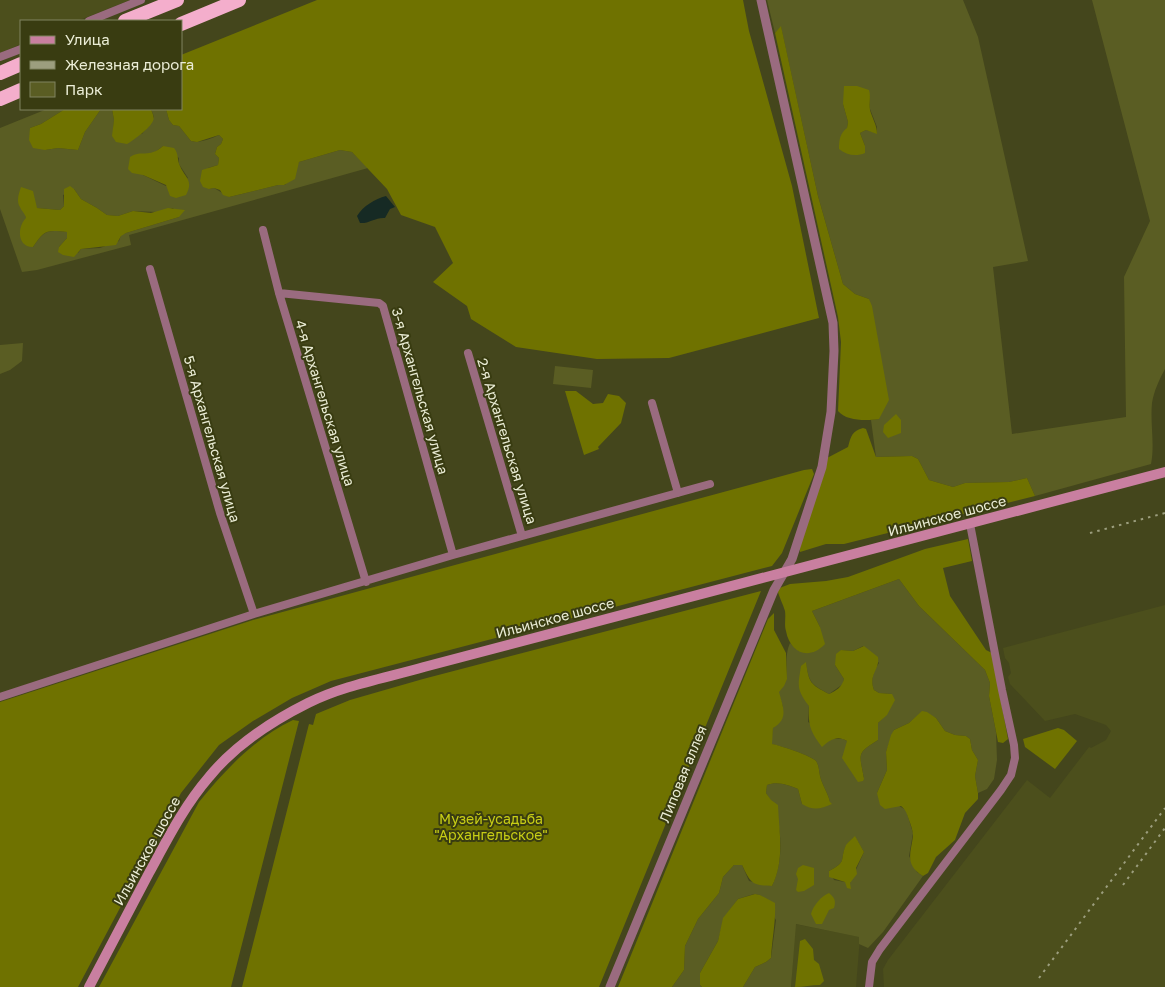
<svg xmlns="http://www.w3.org/2000/svg" width="1165" height="987" font-family="'Golos Text',sans-serif">
  <style>
    .built { fill: #4c4f1c }
    .green { fill: #5a5d23; fill-rule: evenodd }
    .forest { fill: #6f7200 }
    .water { fill: #162a24 }
    .lines { fill: none; stroke-linecap: round; stroke-linejoin: round }
    .minor { stroke: #9a6b7f; stroke-width: 8 }
    .tertiary { stroke: #9a6b7f; stroke-width: 9 }
    .secondary { stroke: #c97fa0; stroke-width: 10 }
    .motorway { stroke: #f4aecc; stroke-width: 14 }
    .rail { stroke: #9c9e7e; stroke-width: 2; stroke-dasharray: 2.5 5; stroke-linecap: butt }
    .labels { text-anchor: middle; stroke-width: 4; stroke-linejoin: round; paint-order: stroke }
    .street-label { font-size: 14px; fill: #ebedd6; stroke: #393c11 }
    .park-label { font-size: 14px; fill: #c8ce15; stroke: #393c11 }
  </style>
  <rect width="100%" height="100%" fill="#44461c"/>
  <path class="built" d="M0 0H130L77 21H21V44L0 53Z
    M1165 605V987H884L883 969 888 960 1027 780 1050 798 1089 747 1091 748 1106 740 1111 731 1106 725 1075 714 1045 721 1010 684 1008 677 1011 673 1009 663 1005 658 1003 648Z
    M795 924 860 937 856 987H791Z"/>
  <path class="green" d="M767 0H963L978 37 1028 261 993 267 1012 434 1126 417 1124 277 1150 221 1092 0H1165V369C1159 380 1154 391 1152 403 1150 424 1155 444 1151 464L1035 496 1027 478 1009 482 965 483 953 487 929 480 918 459 912 456 876 457 871 420 879 419 869 299 855 294 843 284 818 196 781 27 775 33ZM870 96V109L877 127V133L866 130 860 133 865 146 847 128 848 122 843 104Z
    M47 109H65L41 124 30 128 45 150 58 148 78 150 85 132 101 109H112L114 120 113 136 142 134C146 128 150 124 154 117L151 109H166L169 120 173 125 179 126 191 141C201 143 210 139 219 135L223 139 221 144 217 147 215 154 219 158 218 165 208 168 209 189 214 188 229 197 278 185H285L299 162 340 150 352 152 368 168 129 235 131 245 37 270 22 272 0 209V128ZM163 146 179 158V164L188 178 166 186 143 175 147 154 154 153ZM74 189 81 199 97 208 107 215 118 216 133 211 157 212 173 208 179 217 126 233 121 235 119 241 100 248 81 249 78 253 59 247 67 238V232C46 230 45 230 33 247L25 213 37 208 60 210 64 206 63 195Z
    M23 343 22 361 10 370 0 374V345Z
    M555 366 593 370 591 388 553 384Z
    M899 579 919 606 985 670 990 683 989 696 996 732 997 760 994 779 987 789 978 793 975 776 978 760 972 750 970 739 966 736 955 735 945 731 936 718 922 712 909 723 894 730 886 752 887 770 877 793 906 810 913 833 909 856 917 872 923 876 883 932 868 948 859 944V937L796 924 791 987H743L755 967 766 962 771 958 776 920 760 895 754 894 738 899 724 918 718 941 700 973V985L702 987H672L684 970 685 946 698 919 719 893 723 877 734 865H742L749 881 772 886C785 859 783 818 766 793L767 785C778 781 787 785 798 789L802 804 830 802C828 793 822 785 820 776 819 771 819 765 816 761 812 756 779 745 771 744L773 728 783 707 778 692C793 677 782 661 790 643L799 651 820 627 812 611ZM863 646 879 663C873 672 870 680 874 690L879 693 892 694C891 707 888 714 878 723V740C855 754 860 754 864 779L847 741 843 739H832L808 722 809 706 806 663C809 683 811 684 829 694L843 684 844 679 835 665 841 650 853 651ZM855 837 864 852 850 883 834 880 829 871C848 861 839 861 846 846 848 842 852 839 855 837Z"/>
  <path class="forest" d="M317 0H743L749 31 792 186 819 318 669 358 597 359 516 347 471 319 467 306 433 282 453 263 435 227 401 215 387 189 352 152 340 150 299 162 295 179 284 185H278L229 197 223 195 220 190 214 188 209 189 203 187 200 181 202 170 218 165 219 158 215 154 217 147 221 144 223 139 219 135 197 142 191 141 179 126 173 125 169 120 166 109H181V55Z
    M781 26 818 196 843 284 855 294 869 299 872 306 889 400 879 419C866 421 846 421 838 411L841 342 838 317 775 33Z
    M844 86H857L869 90C871 97 869 103 870 110 872 118 877 125 877 134L866 130 860 133 865 146V153C856 157 846 155 839 149 839 140 840 133 847 128L848 122 843 104Z
    M65 109H101L85 132 78 150 58 148 45 150 33 148 29 140 30 128 41 124Z
    M112 109H151C152 113 155 117 153 121 150 128 134 140 127 144L116 142 112 136 114 120Z
    M163 146 174 148C179 154 177 160 180 166 185 178 194 180 186 195L176 198 170 196 166 185 143 175 132 173 128 169 130 157C142 149 148 159 163 146Z
    M70 186 74 189 81 199 97 208 107 215 118 216 133 211 151 213 168 208 185 210 179 217 126 233 121 236 116 245 81 249 74 257 63 255 58 252 59 247 67 238V232C45 230 45 230 33 247 17 247 17 227 26 218 25 213 22 212 20 207 16 201 19 193 21 187L33 191 37 208 60 210 64 206V189Z
    M565 391H576L593 404 603 403 608 394 619 396 626 403 621 423 598 447 599 449 584 455Z
    M896 414 901 420V433L888 438 883 432 884 425Z
    M863 428 866 429 876 457 912 456 918 459 929 480 953 487 965 483 1009 482 1027 478 1035 496 844 544H826L800 552V545L827 458 848 447C851 436 852 431 863 428Z
    M812 469 814 474 782 553 772 566 331 681 292 698 253 721 219 745 181 793 78 987H0V702L253 620 804 470Z
    M968 539 972 561 943 568 950 596 986 650 992 653 1008 739 1003 743 998 742 989 696 990 683 985 670 919 606 899 579 812 611 820 627 825 644C809 661 790 653 786 631 784 625 786 618 785 611 783 604 779 597 777 589L790 584 826 581 848 577 925 549Z
    M761 591 599 987H242L309 724 313 725 316 714 350 700 423 679Z
    M774 613V630L786 653 787 679 784 686 779 692C783 707 789 719 773 728L772 744C779 745 812 756 816 761 819 765 819 771 820 776 822 785 828 793 830 802L832 804C821 809 813 811 802 804L798 789C787 785 778 781 767 785L766 793 771 800 778 805C779 832 785 860 772 886 752 885 751 884 742 865H734L723 877 719 893 698 919 685 946 684 970 672 987H618L768 619Z
    M864 646 878 657C880 670 868 674 874 690L879 693 892 694 895 700 887 715 878 723V740C855 754 860 754 864 779L863 781 858 782 842 758 847 741C837 735 830 740 822 747 810 731 808 725 809 706 796 689 798 686 801 666L806 662C809 683 810 684 829 694 836 691 842 687 844 679L835 665 836 654 841 650 853 651Z
    M922 711 927 712 936 718 945 731 955 735 966 736 970 739 972 750 978 760 975 776 978 793V799L965 813 955 840 936 857 928 873 923 876C904 864 911 853 913 836 913 831 911 825 909 820 907 814 906 810 901 806L885 809 880 805 877 793 887 770 886 752 891 735 894 730 909 723Z
    M293 720 299 721 231 987H99L199 802C225 770 255 738 293 720Z
    M1058 728 1064 730 1077 741 1055 769 1025 747 1023 739Z
    M855 836 864 852 856 868 857 874 850 883 851 889 847 888 845 882 829 877V871C848 861 839 861 846 845 848 842 852 839 855 836Z
    M803 865 814 868V885L804 891 798 892 796 890 798 879 796 874 798 868Z
    M829 893C835 898 836 901 834 908L829 910 822 924H816L811 914C813 906 821 896 829 893Z
    M755 894 760 895 775 903C776 921 772 939 771 958L766 962 755 967 743 987H702L700 985V973L718 941 723 918 738 899Z
    M805 939 813 949 814 960 819 964 824 981 820 985C811 985 804 987 795 987L800 941Z"/>
  <path class="water" d="M386 196 395 207 390 209 385 218C376 217 368 224 360 223L357 216C363 206 375 199 386 196Z"/>
  <g class="lines">
    <path class="minor" d="M89 21 141 0
      M0 57 21 49
      M263 230 279 293 366 582
      M150 269 220 513 254 614
      M279 293 379 303 383 306 453 555
      M468 353 522 536
      M652 403 678 493
      M0 697 254 614 453 555 710 484
      M869 987 872 962 880 949 1001 790 1011 775 1015 758 1014 745 1002 690 970 524"/>
    <path class="tertiary" d="M610 987 774 590 792 559 822 467 831 412 834 351 833 323 761 0"/>
    <path class="secondary" d="M89 987C109 949 129 911 149 873 167 840 184 806 209 777 235 745 272 721 308 703 344 685 386 678 424 667L1165 472"/>
    <path class="motorway" d="M125 21 177 0
      M181 24 239 0
      M0 73 21 64
      M0 99 21 90"/>
    <path class="rail" d="M1090 533 1165 513
      M1123 885 1165 828
      M1039 978 1165 808"/>
  </g>
  <g class="labels">
    <g class="street-label">
      <text transform="translate(420 391) rotate(74)" y="5">3-я Архангельская улица</text>
      <text transform="translate(325 403) rotate(73)" y="5">4-я Архангельская улица</text>
      <text transform="translate(212 439) rotate(74)" y="5">5-я Архангельская улица</text>
      <text transform="translate(507 441) rotate(73)" y="5">2-я Архангельская улица</text>
      <text transform="translate(947 516) rotate(-15)" y="5">Ильинское шоссе</text>
      <text transform="translate(555 618) rotate(-15)" y="5">Ильинское шоссе</text>
      <text transform="translate(683 774) rotate(-68)" y="5">Липовая аллея</text>
      <text transform="translate(147 851) rotate(-61)" y="5">Ильинское шоссе</text>
    </g>
    <g class="park-label">
      <text x="491" y="824">Музей-усадьба<tspan x="491" dy="16">"Архангельское"</tspan></text>
    </g>
  </g>
  <rect x="20" y="20" width="162" height="90" fill="#393c11" stroke="#808360"/>
  <rect x="30" y="36" width="25" height="8" fill="#c97fa0" stroke="#808360"/>
  <text x="65" y="45" font-size="15" fill="#ebedd6">Улица</text>
  <rect x="30" y="61" width="25" height="8" fill="#9c9e7e" stroke="#808360"/>
  <text x="65" y="70" font-size="15" fill="#ebedd6">Железная дорога</text>
  <rect x="30" y="82" width="25" height="15" fill="#5a5d23" stroke="#808360"/>
  <text x="65" y="95" font-size="15" fill="#ebedd6">Парк</text>
</svg>
